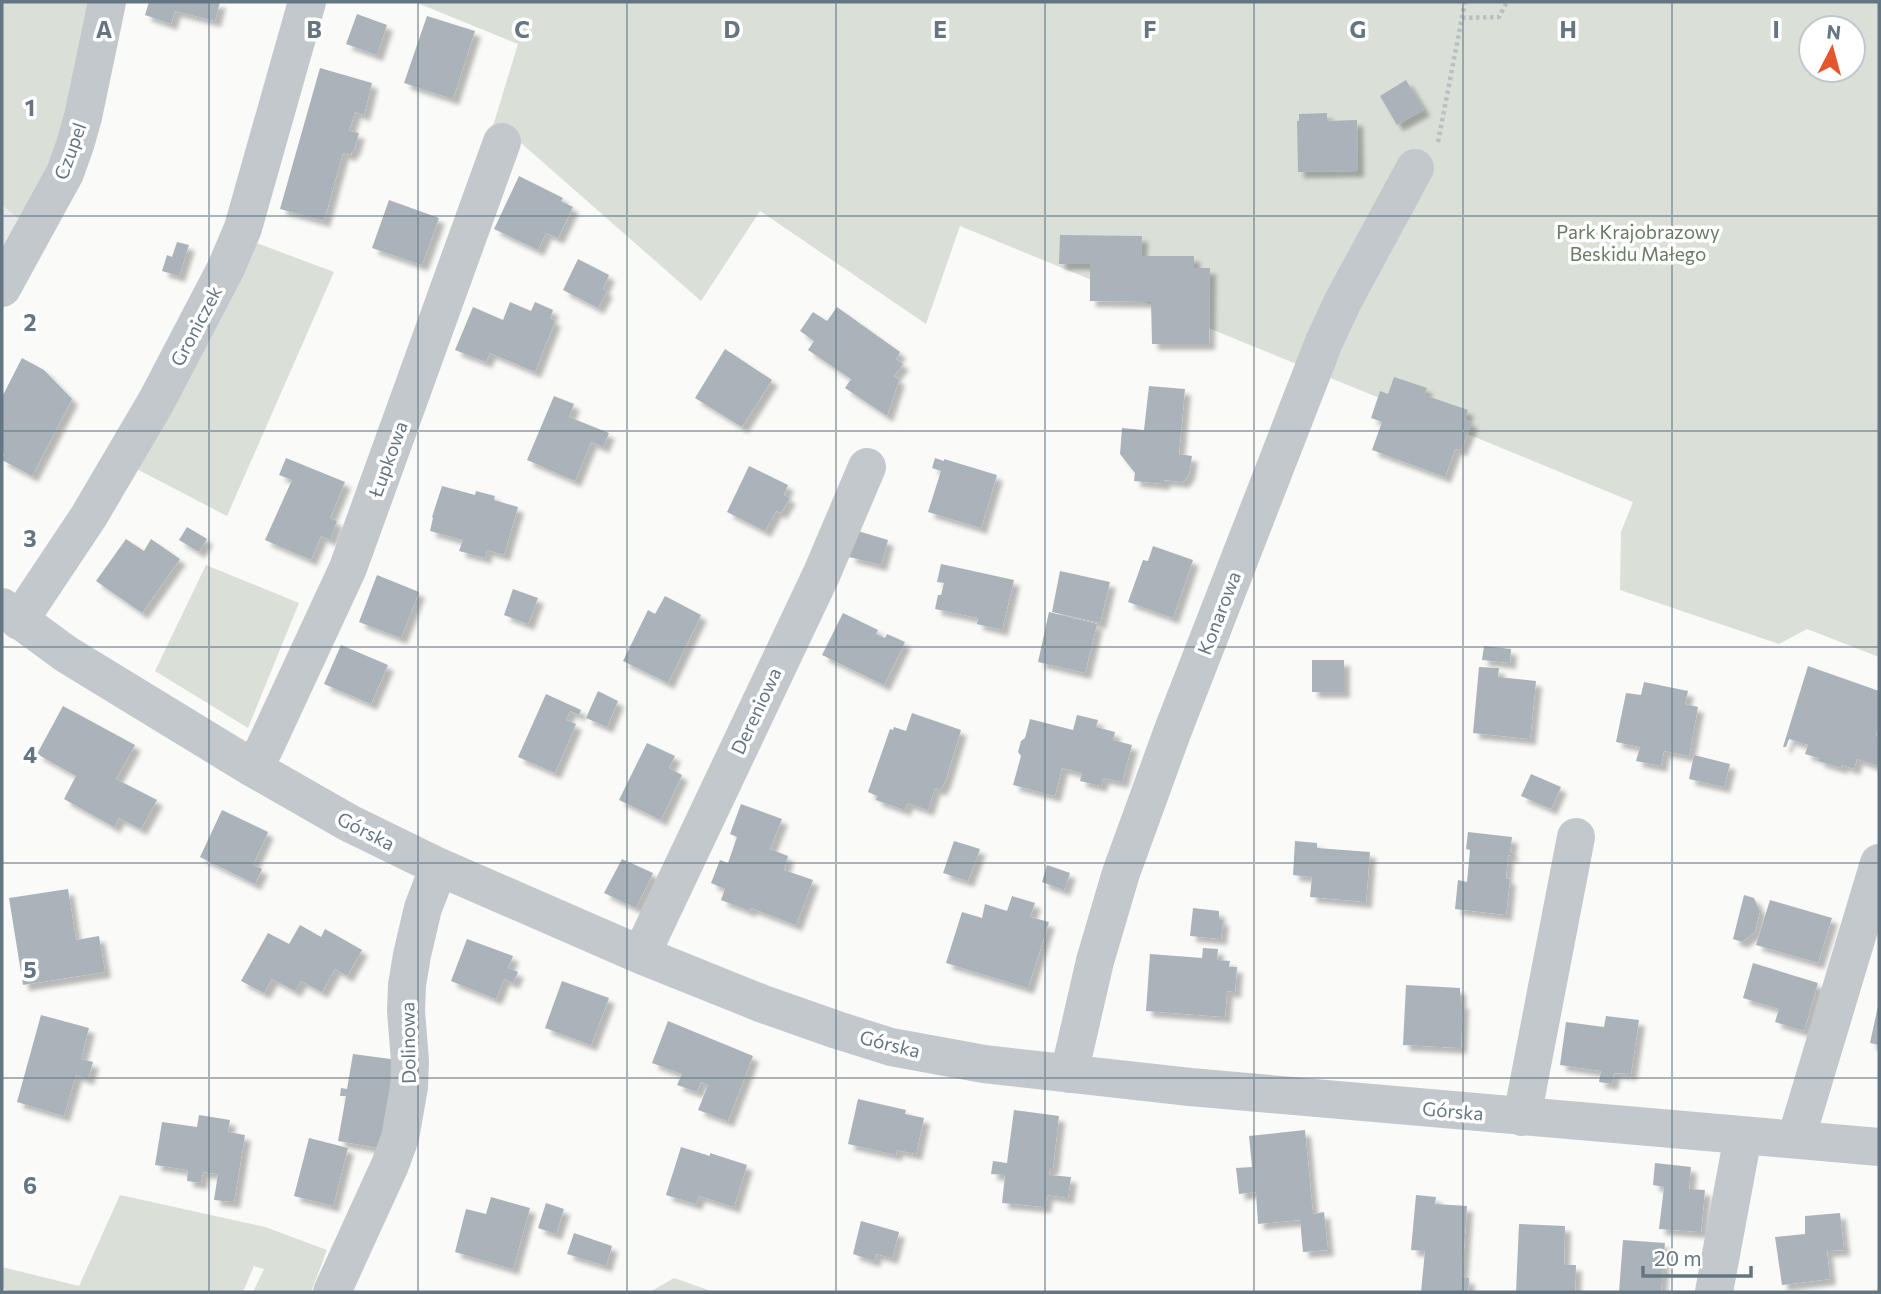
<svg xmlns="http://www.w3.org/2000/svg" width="1881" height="1294" font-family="Commissioner,sans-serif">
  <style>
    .built { fill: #e8e9e9 }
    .green { fill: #dadfd7; fill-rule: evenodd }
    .building { fill: #aab3b9; filter: url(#shadow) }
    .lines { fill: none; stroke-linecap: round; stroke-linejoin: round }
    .path { stroke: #bbbfc2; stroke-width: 4.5; stroke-dasharray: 3.5 3.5; stroke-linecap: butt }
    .minor { stroke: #c3c8cc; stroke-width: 38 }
    .grid { fill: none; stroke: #657683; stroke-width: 2; stroke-opacity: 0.55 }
    .labels { text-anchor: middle; stroke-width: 7; stroke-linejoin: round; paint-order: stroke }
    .street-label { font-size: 19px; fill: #657683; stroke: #fff }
    .park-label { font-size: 19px; fill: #687a64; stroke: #fff }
    .grid-label { font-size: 23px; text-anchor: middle; font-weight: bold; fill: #657683; stroke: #fff; stroke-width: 7; stroke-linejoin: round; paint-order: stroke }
  </style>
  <defs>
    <filter id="shadow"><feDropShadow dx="6" dy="6" stdDeviation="2" flood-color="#0004"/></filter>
  </defs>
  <rect width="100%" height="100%" fill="#fafaf8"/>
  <path class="built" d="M2 205 28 227 2 275Z"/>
  <path class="green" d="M2 2H101L95 30 28 227 2 205Z
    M415 2H1879V657L1807 629 1779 644 1620 590 1621 532 1633 502 960 226 926 324 760 211 701 301 513 136 492 129 518 44ZM1811 28H1853V70H1811Z
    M246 239 334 272 227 516 129 465Z
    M206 565 299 603 248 728 155 671Z
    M120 1195 265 1227 327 1250 311 1292H253L264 1269 254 1266 243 1292H15L2 1289V1267L79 1286Z
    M674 1278 714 1292H650Z"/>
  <path class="building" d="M149 2H220L215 21 175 11 171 24 145 15Z
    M357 14 387 25 377 55 346 44Z
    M427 16 475 31 453 99 404 83Z
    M320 68 372 83 364 115 355 112 349 131 359 133 354 150H352L351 155 343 153 324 221 280 209Z
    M1406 80 1424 110 1397 125 1380 96Z
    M1327 113V121L1357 120 1358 171 1298 172 1297 121H1299V114Z
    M519 176 563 198 561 201 573 207 558 238 546 233 538 250 494 229Z
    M389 200 439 218 422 265 372 248Z
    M1060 235 1142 236 1141 256H1194V268H1210L1209 344H1152L1151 302 1090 301V264H1059Z
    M177 242 189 245 179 276 162 271 167 255 172 257Z
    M578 259 609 275 603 289 607 291 598 308 563 290Z
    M510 302 531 311 535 302 553 310 550 318 555 321 535 372 490 353 486 362 455 350 473 307 503 320Z
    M837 307 900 352 896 359 903 364 894 376 899 380 887 416 845 388 851 379 808 350 814 341 800 331 813 312 827 321Z
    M725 349 772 380 742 427 695 398Z
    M22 358 44 370 72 399 32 476 2 460 4 454 2 453V397Z
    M1394 377 1427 388 1424 395 1468 410 1465 419 1472 423 1461 450 1455 449 1445 477 1372 450 1382 422 1371 418 1380 391 1388 394Z
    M1149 386 1185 389 1179 454 1192 456 1189 474 1183 482 1164 480V484L1134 481 1135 473 1120 454 1122 428 1144 430Z
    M554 396 574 404 569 417 609 433 603 447 591 442 575 481 527 460Z
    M286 458 345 482 330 518 337 521 330 540 321 536 311 560 265 540 292 480 279 475Z
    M935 458 944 461V459L997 475 981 528 928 512 941 471 932 468Z
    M749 466 788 485 784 495 790 498 781 513 776 511 765 531 727 512Z
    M442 486 475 495 476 491 495 496 494 500 518 507 504 555 487 550 485 558 459 551 463 540 430 531 433 518 432 517Z
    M187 527 207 539 199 552 179 540Z
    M858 531 888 540 881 565 849 557Z
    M126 539 144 551 151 539 180 559 142 613 96 581Z
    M1153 546 1193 560 1173 618 1128 602 1143 560 1148 561Z
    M941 564 1014 580 1002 630 977 624 978 618 935 609 938 595H941L944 583 937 582Z
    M1060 571 1110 582 1100 623 1052 612Z
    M377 575 419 592 401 638 359 622Z
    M513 589 538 598 528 624 504 615Z
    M665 596 701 615 668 683 623 661 648 610 655 614Z
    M1049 612 1097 624 1085 673 1038 662Z
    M843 613 878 630 876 634 885 638 887 634 905 642 884 685 822 655Z
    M341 645 388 665 371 704 324 684Z
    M1484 646 1511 649 1510 663 1482 660Z
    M1312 660H1344V692H1312Z
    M1808 666 1879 691V725L1876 735 1879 739 1878 766 1857 759 1854 769 1842 765 1841 768 1818 761 1819 758 1805 754 1808 745 1789 739 1786 747H1783Z
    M1479 667 1499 668 1498 677 1536 681 1530 739 1473 733Z
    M1644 682 1688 691 1685 704 1698 707 1689 756 1664 751 1661 766 1636 761 1640 747 1616 742 1626 693 1641 695Z
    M598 691 618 701 607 727 586 718Z
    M546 694 581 710 579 715 570 711 566 720 576 724 555 773 518 757Z
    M63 706 135 745 116 779 157 800 141 829 119 818 114 827 64 799 76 776 37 754Z
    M912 713 961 730 945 782 940 790 935 788 928 810 907 803 905 810 876 800 877 796 868 792 890 729 893 730 894 727 906 731Z
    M1077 715 1098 720 1096 727 1115 732 1113 740 1132 745 1122 782 1103 778 1101 786 1080 781 1082 773 1062 768 1055 796 1013 785 1021 756 1018 752 1021 741 1025 738 1030 719 1073 730Z
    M647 743 675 756 669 768 682 775 661 820 619 800Z
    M1694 755 1730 764 1724 787 1689 779Z
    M1531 774 1561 787 1551 809 1521 796Z
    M741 804 782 819 770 849 788 856 784 870 813 880 796 925 751 908 750 911 721 900 725 889 711 883 720 860 728 863 737 837 730 834Z
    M222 810 268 832 253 865 262 869 255 884 200 857Z
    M1468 832 1512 837 1510 852 1513 854V856L1508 855 1506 878 1510 879 1506 915 1455 909 1458 880 1467 882 1470 850 1466 849Z
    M954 841 980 849 968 881 943 873Z
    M1295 841 1317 843V848L1370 852 1366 902 1310 897 1312 877 1293 875Z
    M622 859 653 873 636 908 604 893Z
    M1047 865 1070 873 1064 890 1042 882Z
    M68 889 76 940 99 936 105 972 23 985 9 898Z
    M1744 895 1754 898 1760 911 1755 932 1742 942 1733 939Z
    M1012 896 1035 903 1030 917 1049 922 1028 988 946 963 962 912 982 918 985 904 1007 911Z
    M1770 900 1832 918 1818 963 1756 945Z
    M1193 908 1219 911V919L1223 920 1221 939 1190 936Z
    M300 925 321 937 325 929 362 950 347 976 335 969 322 992 301 981 295 991 272 979 264 993 241 981 268 933 289 944Z
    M467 939 513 956 508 968 518 972 513 983 504 979 496 999 451 981Z
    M1203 948 1218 949 1217 960 1230 961 1229 967H1237L1235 992 1227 991 1225 1017 1146 1011 1150 954 1202 958Z
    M1753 963 1818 983 1804 1031 1775 1022 1779 1009 1743 998Z
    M562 981 609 998 591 1045 545 1028Z
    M1406 985 1460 988V1003H1463L1461 1048 1403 1045Z
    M1878 1006H1879V1045L1870 1043Z
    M41 1015 89 1028 81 1059 93 1062 88 1079 76 1075 64 1116 17 1102Z
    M1606 1016 1639 1020 1631 1074 1614 1073 1612 1084 1599 1082 1601 1071 1560 1065 1566 1022 1604 1027Z
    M668 1021 753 1056 728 1121 698 1110 708 1085 701 1082 697 1092 677 1085 682 1074 652 1063Z
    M353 1054 398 1060 384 1149 338 1141 346 1096H340L341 1088 347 1089Z
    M858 1099 906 1110 905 1114 924 1118 916 1154 897 1150 896 1155 848 1144Z
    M1014 1110 1059 1116 1053 1168H1050L1049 1175 1071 1177 1068 1198 1047 1195 1045 1207 1002 1203 1005 1175 991 1174 993 1161 1007 1163Z
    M199 1115 230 1120 228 1132 245 1135 234 1202 214 1200 218 1174 203 1172 201 1183 187 1181 188 1170 155 1165 162 1122 197 1127Z
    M1305 1130 1313 1214 1324 1212 1328 1250 1303 1252 1300 1220 1258 1224 1256 1192 1239 1194 1236 1168 1252 1167 1249 1136Z
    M309 1138 348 1148 333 1206 294 1196Z
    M681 1147 710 1156V1153L747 1165 734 1207 699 1196 696 1204 666 1195Z
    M1655 1163 1691 1167 1689 1189 1705 1190 1701 1232 1659 1229 1664 1187 1653 1185Z
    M1416 1195 1436 1197 1435 1204 1467 1206 1462 1278H1469L1468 1292H1421L1425 1251 1411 1250Z
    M491 1197 530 1208 513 1269 455 1252 466 1209 486 1214Z
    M546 1203 564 1209 556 1234 538 1228Z
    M1840 1213 1844 1250 1827 1251 1830 1279 1782 1285 1775 1237 1805 1234V1216Z
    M861 1221 899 1232 892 1258 876 1254 874 1261 853 1254Z
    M1519 1224 1565 1226 1564 1265H1576L1575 1292H1516Z
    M574 1233 612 1246 606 1266 567 1254Z
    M1623 1240 1665 1243 1661 1292H1619Z"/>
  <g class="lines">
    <path class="path" d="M1462 18 1499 17 1507 2
      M1438 142 1465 2"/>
    <path class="minor" d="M2 288 65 173 75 145 83 117 107 2
      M2 607 66 654 251 767 349 823 439 867 641 955 763 1004 837 1030 891 1047 984 1064 1190 1087 1879 1147
      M19 621 89 516 156 402 226 268 243 228 307 2
      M251 767 264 749 348 568 502 142
      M641 955 822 573 867 467
      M1069 1074 1095 961 1121 873 1173 730 1324 342 1343 301 1415 168
      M1522 1117 1576 837
      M1796 1139 1879 863
      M332 1292 390 1165 400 1138 409 1087 410 1061 406 1011 407 985 412 955 423 908 439 867
      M1714 1292 1743 1136"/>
  </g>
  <path class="grid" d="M209 2V1292M418 2V1292M627 2V1292M836 2V1292M1045 2V1292M1254 2V1292M1463 2V1292M1672 2V1292M2 216H1879M2 431H1879M2 647H1879M2 863H1879M2 1078H1879"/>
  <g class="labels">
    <g class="street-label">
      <text transform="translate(70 151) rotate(-70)" y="7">Czupel</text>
      <text transform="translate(196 326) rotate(-62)" y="7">Groniczek</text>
      <text transform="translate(388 459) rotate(-70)" y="7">Łupkowa</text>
      <text transform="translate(1219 613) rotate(-69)" y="7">Konarowa</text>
      <text transform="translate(756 711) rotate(-65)" y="7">Dereniowa</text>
      <text transform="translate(366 831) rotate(27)" y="7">Górska</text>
      <text transform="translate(408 1043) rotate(-91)" y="7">Dolinowa</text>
      <text transform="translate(890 1044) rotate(14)" y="7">Górska</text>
      <text transform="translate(1453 1111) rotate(5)" y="7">Górska</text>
    </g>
    <g class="park-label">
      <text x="1638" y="239">Park Krajobrazowy<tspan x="1638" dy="22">Beskidu Małego</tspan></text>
    </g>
  </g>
  <g class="grid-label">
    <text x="104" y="38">A</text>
    <text x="314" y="38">B</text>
    <text x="522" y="38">C</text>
    <text x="732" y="38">D</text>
    <text x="940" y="38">E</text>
    <text x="1150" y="38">F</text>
    <text x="1358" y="38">G</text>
    <text x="1568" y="38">H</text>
    <text x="1776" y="38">I</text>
    <text x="30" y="116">1</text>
    <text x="30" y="331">2</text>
    <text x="30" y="547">3</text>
    <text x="30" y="763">4</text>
    <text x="30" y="978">5</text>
    <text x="30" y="1194">6</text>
  </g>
  <rect width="1881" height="1294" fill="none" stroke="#657683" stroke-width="7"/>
  <g transform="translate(1832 49) rotate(6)"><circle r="33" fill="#ffffff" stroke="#c1c8cd" stroke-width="2"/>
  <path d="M0-5L12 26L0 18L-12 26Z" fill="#e4572e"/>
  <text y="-10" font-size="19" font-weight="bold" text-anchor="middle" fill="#657683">N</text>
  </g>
  <path d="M1643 1266v10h108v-10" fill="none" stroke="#657683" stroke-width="3.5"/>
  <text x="1654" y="1266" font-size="21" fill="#657683" stroke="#ffffff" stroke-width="5" paint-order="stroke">20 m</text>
</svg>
